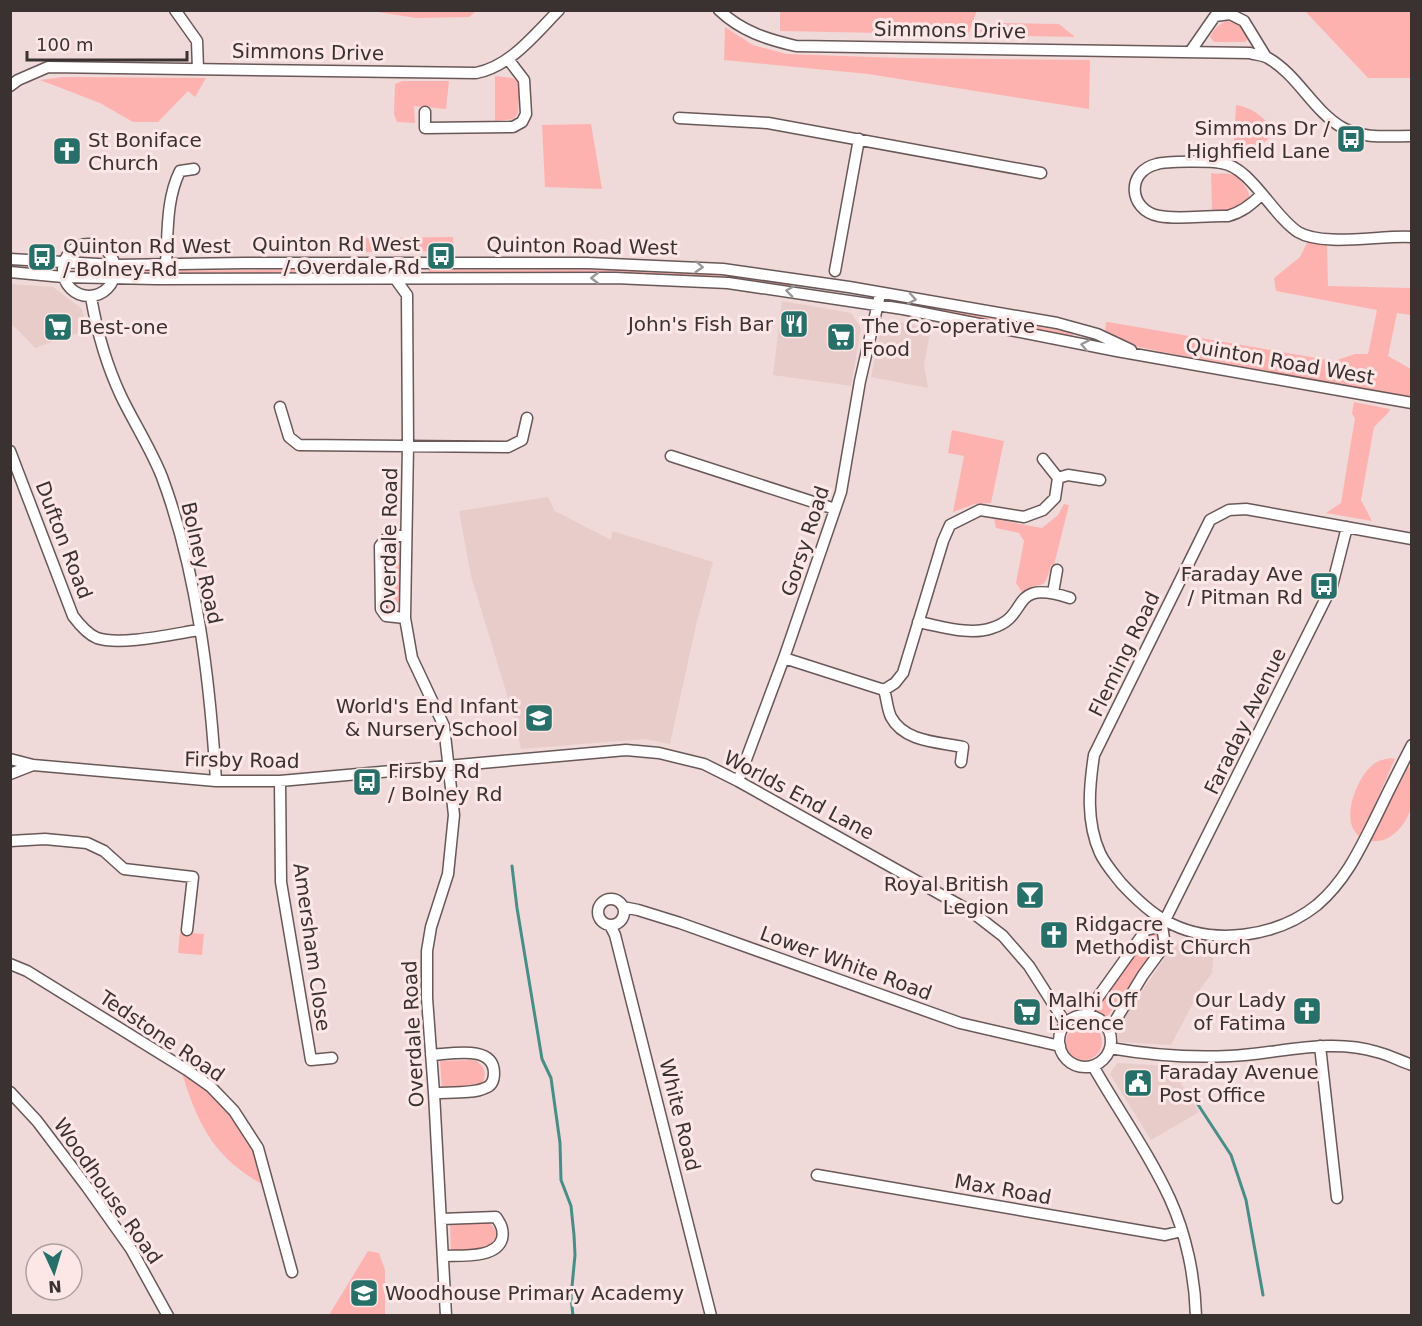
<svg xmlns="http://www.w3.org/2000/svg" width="1422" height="1326" font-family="'DejaVu Sans',sans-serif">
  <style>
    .built { fill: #e8ccca }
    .green { fill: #feb2b0 }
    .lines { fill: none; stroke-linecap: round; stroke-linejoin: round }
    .stream { stroke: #488e87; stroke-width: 3 }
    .minor-casing { stroke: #695857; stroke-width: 13 }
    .minor { stroke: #fff; stroke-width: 10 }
    .oneway { stroke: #9c9898 }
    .labels { text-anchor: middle; stroke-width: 6; stroke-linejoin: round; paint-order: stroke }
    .street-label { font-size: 20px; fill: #3a3231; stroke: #fce7e6 }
    .poi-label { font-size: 20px; fill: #3a3231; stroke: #fce7e6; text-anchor: start }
  </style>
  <rect width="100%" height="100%" fill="#efdad9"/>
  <path class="built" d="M10 284 53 287 82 309 87 330 35 348 14 326 11 325Z
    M782 301 851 313 861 328 851 386 773 375Z
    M895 321 931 328 924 365 928 388 871 377 880 333Z
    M548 497 555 511 611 540 612 531 713 562 696 625 670 744 645 739 521 749 517 728 471 576 459 511Z
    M1187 939 1214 941 1212 973 1201 988 1171 1045 1119 1042 1115 1031 1172 947Z
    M1117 1063 1170 1066 1199 1112 1151 1140 1110 1074Z"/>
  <path class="green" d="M977 10 968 36 988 26 1003 23 1059 24 1075 37 780 31V11Z
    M268 11H476L469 17 416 18 372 11Z
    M1305 11H1411V78H1368Z
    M1226 21 1235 22 1244 30 1248 39 1245 42H1214L1210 37C1214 29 1218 25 1226 21Z
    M725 27 753 45 787 54 901 58 1090 60 1089 109 868 74 724 60Z
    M495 76 513 78 520 84 518 113 514 119 495 121Z
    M63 77 206 78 195 97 188 91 158 122H133L100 103 40 80Z
    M402 81H449L446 109 414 106 415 123 397 122 394 114 395 84Z
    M1236 105C1252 107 1266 119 1276 132L1243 161 1237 156 1233 157Z
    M591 124 602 189 545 187 542 125Z
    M1211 173C1219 175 1227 172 1234 175 1239 177 1241 181 1244 185 1262 207 1228 213 1212 211Z
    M453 237 454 251 366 252 365 238Z
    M1308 241 1327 242 1328 286 1411 288V315L1397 313 1388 356 1411 369V398L1162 352 1121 343 1105 332 1106 322H1108L1334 361 1355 354H1368L1377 310 1276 291 1274 278 1300 257Z
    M385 269 386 272 384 275 230 276 127 273 129 271Z
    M659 269 718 273 791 282 790 286 730 279 428 275V272L429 270Z
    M909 303 1068 332 1073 334 1072 338 907 305Z
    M1354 402 1390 409 1388 413 1374 427 1361 500 1372 521 1326 513 1341 503 1355 418 1352 414Z
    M952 430 1004 441 991 503 975 504 953 512 964 456 948 453Z
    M1064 504 1069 505 1054 565H1051C1043 595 1044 578 1022 592L1016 583 1024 541 1019 533 996 528 994 519 1042 528 1058 515Z
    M390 544 397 545 400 548V608L398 612 394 613 385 610 384 549Z
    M1391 758 1395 759 1360 838C1357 834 1353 830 1352 826 1345 808 1360 771 1377 762 1380 760 1386 759 1391 758Z
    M1407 764C1413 770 1411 778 1411 787 1411 793 1413 800 1411 806 1408 824 1390 844 1371 841L1370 835Z
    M1157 930 1161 941 1107 1017 1094 1009 1151 932Z
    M180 932 204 934 202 955 178 953Z
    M1066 1042a18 18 0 1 1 36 0a18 18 0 1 1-36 0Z
    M475 1060C484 1066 487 1072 483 1082L478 1086 442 1088 440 1061Z
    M180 1066 211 1087 258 1148 271 1189C214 1160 197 1125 180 1066Z
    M490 1223C515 1251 466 1250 451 1252L450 1224Z
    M368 1251 379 1253 385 1270V1315H329Z"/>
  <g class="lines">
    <path class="stream" d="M512 866 517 908 542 1059 551 1078 560 1143 561 1180 571 1206 574 1235 575 1255 571 1297 573 1316
      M1195 1100 1231 1155 1246 1200 1263 1295"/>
    <g class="minor-casing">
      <path id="minor" d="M175 10 197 41 198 69
        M719 10C741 31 766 39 796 46L1250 53C1256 55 1263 55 1268 58 1298 75 1313 111 1343 128 1363 139 1389 136 1412 136
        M1190 52 1215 16 1230 14 1244 21 1266 57
        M10 86 18 80 48 67 476 73C511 66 535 34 559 10
        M425 112V128L513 127 522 122 526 114 524 80 508 59
        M679 118 768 123 1041 173
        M1261 195C1251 205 1242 212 1228 216 1206 215 1180 220 1159 216 1128 210 1126 171 1157 164 1166 161 1211 161 1221 163 1250 166 1273 216 1298 232 1323 247 1381 235 1412 237
        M63 270a26 26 0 1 1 52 0a26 26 0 1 1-52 0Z
        M10 259 115 265 244 263H588L723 269 849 287 1057 323 1097 334 1131 350
        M166 264C168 233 166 199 180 171L194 169
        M835 271 859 139
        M10 272 63 277 156 279 615 278 728 283 903 309 1117 351 1412 403
        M394 274V277L407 295 408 445 405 618 412 658 444 726 454 815 448 874 431 927 427 951V998L434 1093 446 1316
        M91 297C97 332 106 364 121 396 134 423 151 449 162 477 197 571 210 681 216 781
        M280 407 289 437 299 445 508 447 522 440 527 418
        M10 451 73 616C79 624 87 634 97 638 120 646 173 634 199 630
        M671 456 835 509
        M1058 478 1068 475 1100 480
        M1412 539 1246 509 1229 510 1210 520 1094 755C1089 788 1086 822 1100 853 1105 864 1114 874 1121 883 1134 897 1149 912 1166 921 1212 947 1277 937 1317 905 1345 881 1359 851 1375 819 1387 794 1399 770 1412 745
        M1053 593 1057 570
        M405 618 386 616 381 609 380 546 386 539 406 534
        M918 622C941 626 969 636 992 628 1032 616 1007 578 1070 598
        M784 658 884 690 895 683 903 673 943 541 950 525 980 510 1024 517 1043 510 1055 498 1058 478 1043 459
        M884 690C887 699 887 709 891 717 904 742 939 742 963 747L961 762
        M10 759 33 765 216 781H280L626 750 659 753 704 764 738 781 972 912 1003 936 1029 966 1066 1024
        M10 774 33 765
        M280 781 281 882 311 1060 332 1058
        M738 781 784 658 841 492 860 381 879 299
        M10 841 45 839 87 843 104 851 124 869 193 877 187 930
        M598 912a13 13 0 1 1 26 0a13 13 0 1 1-26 0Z
        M623 907 638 910 680 923 960 1023 1060 1046
        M610 925 615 935 711 1316
        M10 964 27 971 187 1070 211 1087 234 1111 258 1148 292 1272
        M1086 1014 1146 930 1162 926
        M1059 1041a26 26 0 1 1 52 0a26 26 0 1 1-52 0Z
        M1109 1031 1143 975 1165 945 1162 926 1332 586 1347 527
        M1320 1046 1337 1198
        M1110 1048C1150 1055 1190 1058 1230 1056 1278 1054 1329 1037 1377 1052 1389 1055 1400 1061 1412 1065
        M431 1055C451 1054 494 1044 494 1073 494 1080 492 1086 485 1088 474 1094 447 1092 434 1093
        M1093 1066C1118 1110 1149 1153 1170 1199 1186 1234 1195 1277 1196 1316
        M10 1092 37 1121 87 1187 131 1249 168 1316
        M817 1175 1165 1235 1182 1231
        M441 1219 496 1217C501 1224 504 1230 502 1239 496 1259 460 1255 443 1256"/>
    </g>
    <use href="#minor" class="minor"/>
  </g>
  <defs><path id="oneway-chevron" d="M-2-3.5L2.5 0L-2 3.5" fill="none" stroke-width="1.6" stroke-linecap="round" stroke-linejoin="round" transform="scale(1.5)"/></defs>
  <g class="oneway">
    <use href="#oneway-chevron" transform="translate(699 267) rotate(3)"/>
    <use href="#oneway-chevron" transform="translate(595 278) rotate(-180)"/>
    <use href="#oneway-chevron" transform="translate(790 291) rotate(-172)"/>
    <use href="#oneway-chevron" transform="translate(912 299) rotate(10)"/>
    <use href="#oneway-chevron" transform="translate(1085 345) rotate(-169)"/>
  </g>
  <defs>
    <g id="bus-square" transform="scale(1.5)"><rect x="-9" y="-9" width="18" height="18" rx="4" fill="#277069" stroke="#fce7e6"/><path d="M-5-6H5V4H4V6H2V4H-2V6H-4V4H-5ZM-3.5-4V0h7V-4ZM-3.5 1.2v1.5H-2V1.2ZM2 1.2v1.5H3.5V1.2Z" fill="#fff"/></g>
    <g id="church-square" transform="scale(1.5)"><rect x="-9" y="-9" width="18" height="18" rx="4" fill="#277069" stroke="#fce7e6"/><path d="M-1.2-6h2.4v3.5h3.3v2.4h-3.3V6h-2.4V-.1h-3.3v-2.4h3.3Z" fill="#fff"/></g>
    <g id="restaurant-square" transform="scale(1.5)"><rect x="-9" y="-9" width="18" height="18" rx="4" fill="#277069" stroke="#fce7e6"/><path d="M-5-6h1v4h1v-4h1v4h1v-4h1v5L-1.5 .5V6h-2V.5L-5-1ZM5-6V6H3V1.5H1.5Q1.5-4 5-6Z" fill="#fff"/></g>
    <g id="supermarket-square" transform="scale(1.5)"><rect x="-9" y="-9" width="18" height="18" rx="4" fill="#277069" stroke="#fce7e6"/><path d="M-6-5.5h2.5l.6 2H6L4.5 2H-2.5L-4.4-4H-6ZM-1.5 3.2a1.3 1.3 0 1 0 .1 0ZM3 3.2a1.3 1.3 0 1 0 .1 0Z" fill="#fff"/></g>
    <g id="school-square" transform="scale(1.5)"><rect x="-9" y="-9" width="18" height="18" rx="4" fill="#277069" stroke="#fce7e6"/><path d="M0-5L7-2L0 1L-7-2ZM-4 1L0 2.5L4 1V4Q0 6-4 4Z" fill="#fff"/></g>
    <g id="bar-square" transform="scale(1.5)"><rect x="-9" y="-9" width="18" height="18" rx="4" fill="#277069" stroke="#fce7e6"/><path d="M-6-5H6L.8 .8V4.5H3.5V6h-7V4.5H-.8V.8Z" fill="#fff"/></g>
    <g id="civic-square" transform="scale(1.5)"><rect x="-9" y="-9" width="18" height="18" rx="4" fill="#277069" stroke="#fce7e6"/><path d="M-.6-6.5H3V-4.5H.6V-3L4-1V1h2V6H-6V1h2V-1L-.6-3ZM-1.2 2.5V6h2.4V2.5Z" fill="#fff"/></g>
  </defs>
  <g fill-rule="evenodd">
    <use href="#bus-square" x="1351" y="139"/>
    <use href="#church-square" x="67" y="151"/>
    <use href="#bus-square" x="441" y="256"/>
    <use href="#bus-square" x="42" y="257"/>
    <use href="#restaurant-square" x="794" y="324"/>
    <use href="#supermarket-square" x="58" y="327"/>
    <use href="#supermarket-square" x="841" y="337"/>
    <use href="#bus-square" x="1324" y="586"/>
    <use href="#school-square" x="539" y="718"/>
    <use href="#bus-square" x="367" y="782"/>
    <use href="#bar-square" x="1030" y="895"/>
    <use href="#church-square" x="1054" y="935"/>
    <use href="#church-square" x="1307" y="1011"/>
    <use href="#supermarket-square" x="1027" y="1012"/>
    <use href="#civic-square" x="1138" y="1083"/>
    <use href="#school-square" x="364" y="1293"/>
  </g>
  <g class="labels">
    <g class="street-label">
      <text transform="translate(950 30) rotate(1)" y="7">Simmons Drive</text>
      <text transform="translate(308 52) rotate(1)" y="7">Simmons Drive</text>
      <text transform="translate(582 246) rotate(1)" y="7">Quinton Road West</text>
      <text transform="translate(1280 361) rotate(10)" y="7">Quinton Road West</text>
      <text transform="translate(64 540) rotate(69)" y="7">Dufton Road</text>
      <text transform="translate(389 541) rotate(-89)" y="7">Overdale Road</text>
      <text transform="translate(805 541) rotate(-72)" y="7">Gorsy Road</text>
      <text transform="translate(202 563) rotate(77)" y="7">Bolney Road</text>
      <text transform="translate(1124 654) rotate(-64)" y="7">Fleming Road</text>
      <text transform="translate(1245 721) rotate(-64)" y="7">Faraday Avenue</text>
      <text transform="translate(242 760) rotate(1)" y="7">Firsby Road</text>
      <text transform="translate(799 795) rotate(28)" y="7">Worlds End Lane</text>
      <text transform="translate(312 947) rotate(82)" y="7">Amersham Close</text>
      <text transform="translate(846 963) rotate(20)" y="7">Lower White Road</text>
      <text transform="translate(413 1034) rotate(-93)" y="7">Overdale Road</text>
      <text transform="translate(162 1036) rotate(34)" y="7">Tedstone Road</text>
      <text transform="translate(680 1115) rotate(76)" y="7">White Road</text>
      <text transform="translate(1003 1189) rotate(10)" y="7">Max Road</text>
      <text transform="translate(108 1191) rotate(55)" y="7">Woodhouse Road</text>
    </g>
    <g class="poi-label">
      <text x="1330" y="135" text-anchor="end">Simmons Dr /<tspan x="1330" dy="23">Highfield Lane</tspan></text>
      <text x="88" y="147">St Boniface<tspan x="88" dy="23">Church</tspan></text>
      <text x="420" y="251" text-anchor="end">Quinton Rd West<tspan x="420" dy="23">/ Overdale Rd</tspan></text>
      <text x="63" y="253">Quinton Rd West<tspan x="63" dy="23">/ Bolney Rd</tspan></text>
      <text x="773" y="331" text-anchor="end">John's Fish Bar</text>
      <text x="862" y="333">The Co-operative<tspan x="862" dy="23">Food</tspan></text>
      <text x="79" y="334">Best-one</text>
      <text x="1303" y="581" text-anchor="end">Faraday Ave<tspan x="1303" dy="23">/ Pitman Rd</tspan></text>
      <text x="518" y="713" text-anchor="end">World's End Infant<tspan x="518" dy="23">&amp; Nursery School</tspan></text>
      <text x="388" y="778">Firsby Rd<tspan x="388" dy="23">/ Bolney Rd</tspan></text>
      <text x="1009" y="891" text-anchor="end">Royal British<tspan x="1009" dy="23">Legion</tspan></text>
      <text x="1075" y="931">Ridgacre<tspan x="1075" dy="23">Methodist Church</tspan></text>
      <text x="1048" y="1007">Malhi Off<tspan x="1048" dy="23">Licence</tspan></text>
      <text x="1286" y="1007" text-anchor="end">Our Lady<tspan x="1286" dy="23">of Fatima</tspan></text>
      <text x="1159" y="1079">Faraday Avenue<tspan x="1159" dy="23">Post Office</tspan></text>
      <text x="385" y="1300">Woodhouse Primary Academy</text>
    </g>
  </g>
  <rect width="1422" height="1326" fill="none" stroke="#3a3231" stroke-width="24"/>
  <g transform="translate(54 1272) rotate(176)"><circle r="28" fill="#fce7e6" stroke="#ae9f9e" stroke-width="1.5"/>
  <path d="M0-4.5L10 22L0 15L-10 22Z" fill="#277069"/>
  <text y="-9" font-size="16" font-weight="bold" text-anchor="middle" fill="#3a3231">N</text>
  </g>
  <path d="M27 51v9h160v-9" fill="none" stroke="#3a3231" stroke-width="3"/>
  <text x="36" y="51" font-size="18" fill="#3a3231" stroke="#fce7e6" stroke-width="4.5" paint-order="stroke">100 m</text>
</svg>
